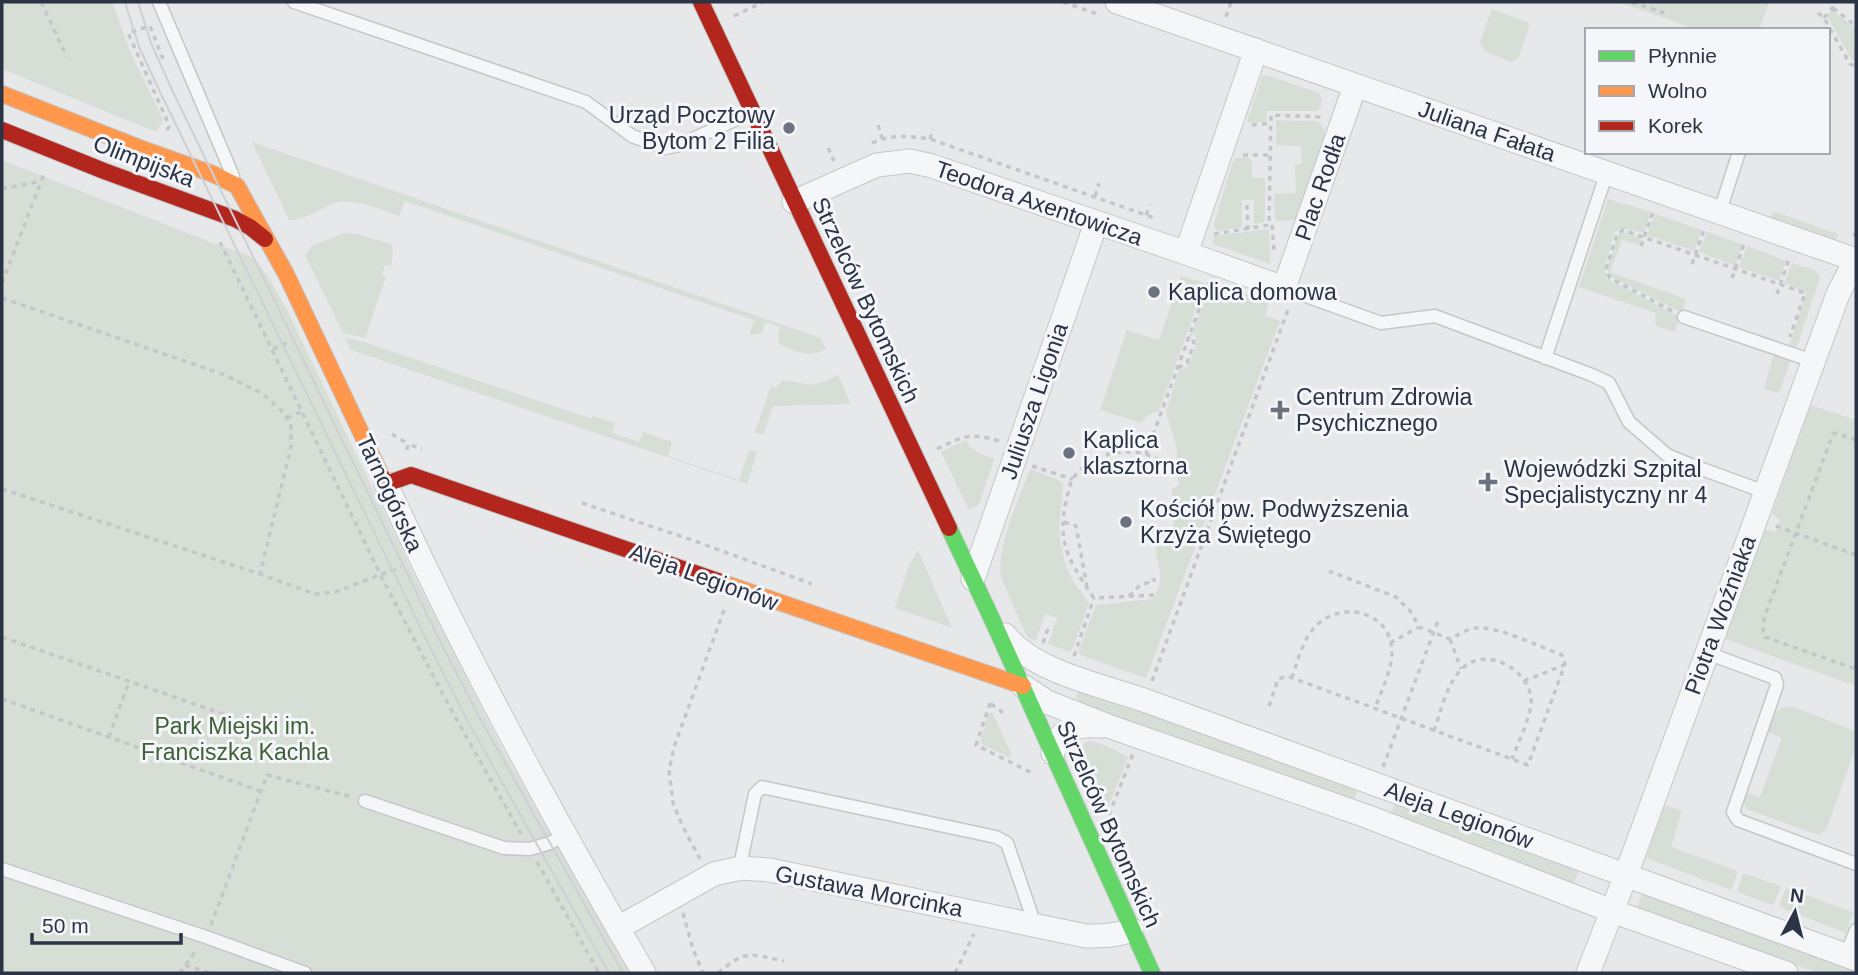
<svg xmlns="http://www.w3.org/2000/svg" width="1858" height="975" font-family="Arial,sans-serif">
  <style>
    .green { fill: #d6ded6 }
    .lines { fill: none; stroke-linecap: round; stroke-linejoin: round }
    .lane-casing { stroke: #c4c6c8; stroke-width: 15 }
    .street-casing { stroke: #c4c6c8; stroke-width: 25 }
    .fast-casing { stroke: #c4c6c8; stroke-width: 18 }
    .slow-casing { stroke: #c4c6c8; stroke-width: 18 }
    .jam-casing { stroke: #c4c6c8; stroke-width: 18 }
    .path { stroke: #c5c6ca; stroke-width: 3.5; stroke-dasharray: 5 5; stroke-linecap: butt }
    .lane { stroke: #f5f6f7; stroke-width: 12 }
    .street { stroke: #f5f6f7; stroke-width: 23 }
    .fast { stroke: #63d668; stroke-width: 16 }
    .slow { stroke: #ff974d; stroke-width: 16 }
    .jam { stroke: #b3261e; stroke-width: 16 }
    .tram { stroke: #cecfd2; stroke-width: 2 }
    .poi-dot { fill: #6c737f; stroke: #f4f6f9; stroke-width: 2.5 }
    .labels { text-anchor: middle; stroke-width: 6; stroke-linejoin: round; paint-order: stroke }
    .poi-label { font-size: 23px; fill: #2b3445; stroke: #f4f6f9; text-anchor: start }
    .street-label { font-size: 23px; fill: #2b3445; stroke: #f4f6f9 }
    .park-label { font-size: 23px; fill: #3f6138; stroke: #f4f6f9 }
  </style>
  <rect width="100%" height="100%" fill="#e6e8ea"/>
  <path class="green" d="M2 2H112L130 51 163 120 156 132 2 69Z
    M1618 2H1769L1759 30H1699Z
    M1492 9 1530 23 1519 57 1511 62 1484 51 1480 42Z
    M1832 10 1856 29V63L1852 60 1827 16Z
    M1266 75 1319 93 1322 100 1321 107 1317 111H1267L1266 121 1254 123 1247 122 1262 76Z
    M1276 120 1315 121C1323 123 1325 130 1325 137L1295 220 1275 221 1274 194 1296 193 1295 165 1302 164 1301 146 1276 145Z
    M252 142 821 338 826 349C811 358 798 352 782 346 775 340 779 334 780 327L765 322 762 333 751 335 750 332 754 320 405 201 399 216C378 209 353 196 332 204 318 210 305 220 289 220Z
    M1247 157 1252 162V178H1265V222L1254 224V200H1242V227L1216 231 1214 224 1231 167 1235 158Z
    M2 160 210 242 248 255 258 263 270 280 287 310 416 579 503 750 629 973H2Z
    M1608 199 1651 212 1644 233 1623 228 1614 233 1604 269 1608 279 1679 317 1675 332 1656 326 1655 313 1579 287Z
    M1773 211 1838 234 1835 243 1770 219Z
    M1655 214 1702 230 1694 251 1647 235Z
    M1269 229 1270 264 1213 244 1214 236Z
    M1624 232 1641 238 1639 245 1622 240 1610 272 1686 299 1682 313 1611 277 1607 269 1618 234Z
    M1707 232 1743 245 1735 266 1699 252Z
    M344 233 357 234 391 244C394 252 393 258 390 266L385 265 382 275 386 277 365 338 343 333 305 255 312 246Z
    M1747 246 1786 261 1779 281 1739 267Z
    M1792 263 1816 271 1820 277 1796 349 1789 347 1806 292 1784 283Z
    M1181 276 1205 283 1159 411 1150 414 1141 423 1100 410 1127 330 1159 340Z
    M1211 282 1269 302 1265 315 1280 321 1146 678 1080 655 1079 650 1096 605 1153 599C1165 583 1159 567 1155 549 1176 533 1179 515 1171 490L1179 485 1176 470 1177 448 1166 412 1179 371 1188 366 1197 343 1193 331Z
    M345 338 364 342 592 419 593 416 615 423 612 433 639 442 643 432 672 442 668 456 739 480 749 450 757 452 747 484 351 350Z
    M1777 355 1791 359 1779 393 1764 389 1773 357Z
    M838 375 851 404 773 406 763 435 755 432 771 386 776 388 783 380 812 385 826 381Z
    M1811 405 1856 420V686L1725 639 1765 530 1776 532 1780 520 1772 513Z
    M966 440C971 451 983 455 994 459L979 505 969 510 941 452Z
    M1030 469 1058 480 1063 484C1060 522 1054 545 1073 581 1078 589 1085 595 1089 604L1071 652 1048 644 1057 618 1045 614 1036 640 1027 637 1002 580C994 550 1019 500 1030 469Z
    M918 550 952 628 895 608 909 566Z
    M1084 689 1358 788 1352 804 1083 706 1076 697 1079 691Z
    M1791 706 1853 730 1856 734V747L1826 830 1819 835 1746 809 1743 799 1746 792 1760 797 1782 738 1768 732C1773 717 1773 708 1791 706Z
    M992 712 1012 755 1008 757 980 743 988 714Z
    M1087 741C1102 742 1115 750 1128 757L1108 808 1080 750Z
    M1396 802 1580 867 1573 884 1389 818Z
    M1665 805 1682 811 1671 847 1738 871 1731 890 1646 858Z
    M1743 873 1781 886 1773 905 1737 892Z
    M1786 888 1853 912 1846 933 1779 907Z
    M1643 891 1856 967V973H1819L1637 908Z"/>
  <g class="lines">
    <g class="lane-casing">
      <path id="lane" d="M159 2 233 176
        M294 2 586 102 632 136 665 148 680 145 752 112
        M1720 211 1739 152
        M1284 288 1381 323 1435 316 1592 375 1609 383 1629 422 1667 455 1691 465 1765 492
        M1684 317 1813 361
        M1545 358 1607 172
        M1707 653 1775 678 1777 685 1733 812 1738 820 1856 864
        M365 801 504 848 530 849 550 843 564 835
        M741 868V861L755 794 762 787 996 837 1007 843 1031 913 1029 923
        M2 869 206 937 305 973
        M1846 955 1856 930"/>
    </g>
    <g class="street-casing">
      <path id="street" d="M1117 2 1856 260
        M794 202 877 165 910 161 932 166 1186 253 1284 288 1355 86
        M1186 253 1256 50
        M386 484C463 652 551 814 644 973
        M973 579 1096 223
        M1005 635C1033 671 1099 685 1141 699L1856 959
        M1023 686 1047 702 1108 726 1366 816 1612 911 1786 973
        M1053 753C1059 727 1077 725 1101 726
        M618 928 714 874 741 868 770 870 1086 936C1102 936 1116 936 1132 930
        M1588 973 1626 875 1838 294 1856 259"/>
    </g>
    <g class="fast-casing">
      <path id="fast" d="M949 528 991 617 1152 973"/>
    </g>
    <g class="slow-casing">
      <path id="slow" d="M2 94 137 147 213 174 237 186 286 274 382 477
        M718 581 1023 686"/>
    </g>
    <g class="jam-casing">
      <path id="jam" d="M701 2 949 528
        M2 130 104 171 235 219 250 227 265 239
        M382 477 386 484 411 475 718 581"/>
    </g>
    <path class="path" d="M41 2 67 57
      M1063 2 1100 15
      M1632 2 1664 13
      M1833 8 1856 26
      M1818 13 1824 18 1850 64 1856 66
      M734 16 763 2
      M1226 17 1231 2
      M1824 18 1837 2
      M163 59 150 26 128 33 166 118 169 127 166 131
      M878 125 882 138
      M1252 125 1271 123
      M930 139 933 129
      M872 143C891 134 909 136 930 139L1157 219
      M828 148 834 161
      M1243 155H1270
      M2 189 41 181
      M1095 196 1099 183
      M1247 205 1248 229
      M1146 215 1150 205
      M1272 225 1274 251
      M1214 234 1269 225 1271 115 1322 117
      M1853 234 1856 235
      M220 242 381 576 448 704 521 834
      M1641 246 1653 212
      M1692 264 1704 230
      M1732 278 1744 244
      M2 283 44 174
      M1777 294 1789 259
      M2 298 225 375 263 394 284 413 291 426V447L260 574
      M1672 311 1610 278 1606 269 1617 234 1623 230 1805 293 1790 337
      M273 349 290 341
      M1178 368 1187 363 1194 343 1191 334
      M287 418 303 411
      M392 434 408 444
      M1856 440 1837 433 1833 434 1764 618 1763 632 1765 637 1856 669
      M937 449C964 436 970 432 999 441
      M407 450 408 444 422 449
      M1146 454 1209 282
      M1032 466 1073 479
      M2 489 260 574 315 594 335 592 401 567
      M582 503 689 539 812 584
      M1064 522 1076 526 1087 587
      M1776 526 1856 555
      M1154 595 1094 598C1063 553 1055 537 1071 482 1084 457 1119 447 1145 454 1152 456 1159 460 1166 464
      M1129 596 1140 585 1154 581 1153 578
      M2 637 243 721
      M1450 639 1461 669
      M1043 643 1048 628
      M1390 643 1419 627
      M1074 656 1094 598
      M1292 678C1298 660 1303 637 1318 624 1345 600 1391 613 1392 651 1392 670 1381 691 1375 709
      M1152 681 1289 307
      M1524 681 1564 665
      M2 699 260 791
      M990 703 976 745 1032 773
      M991 704 1001 711 1006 717
      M1269 706 1278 679 1287 676 1528 765 1565 664 1562 655C1540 647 1499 626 1476 628 1467 629 1458 635 1450 639L1419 627 1411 612 1396 597 1329 571
      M1434 731C1440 713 1447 684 1460 671 1482 645 1526 666 1531 697 1533 713 1518 743 1512 759
      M109 737 129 681
      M1383 767 1439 618
      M1109 815 1133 754
      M700 859 682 825 673 803 669 771 674 747 724 610
      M537 862 599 973
      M683 913 693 949 703 973
      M211 925 267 775 352 797
      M185 965 209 973
      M180 973 197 949
      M718 973C746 949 750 954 784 961
      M955 973 974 934"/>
    <use href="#lane" class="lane"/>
    <use href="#street" class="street"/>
    <use href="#fast" class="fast"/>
    <use href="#slow" class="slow"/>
    <use href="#jam" class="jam"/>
    <path class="tram" d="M125 2 139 47 162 96 428 643 466 718 609 973
      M138 2 151 43 173 92 438 637 477 713 623 973"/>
  </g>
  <g class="poi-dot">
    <circle cx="789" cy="128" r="7"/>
    <circle cx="1154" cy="292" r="7"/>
    <path d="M1276.5 399.5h7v7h7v7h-7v7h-7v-7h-7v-7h7z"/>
    <circle cx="1069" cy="453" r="7"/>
    <path d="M1484.5 471.5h7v7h7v7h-7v7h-7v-7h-7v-7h7z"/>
    <circle cx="1126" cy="522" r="7"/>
  </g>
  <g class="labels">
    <g class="poi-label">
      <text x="775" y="123" text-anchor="end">Urząd Pocztowy<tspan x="775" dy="26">Bytom 2 Filia</tspan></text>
      <text x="1168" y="300">Kaplica domowa</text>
      <text x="1296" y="405">Centrum Zdrowia<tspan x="1296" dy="26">Psychicznego</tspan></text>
      <text x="1083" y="448">Kaplica<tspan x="1083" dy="26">klasztorna</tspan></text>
      <text x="1504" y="477">Wojewódzki Szpital<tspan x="1504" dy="26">Specjalistyczny nr 4</tspan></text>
      <text x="1140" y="517">Kościół pw. Podwyższenia<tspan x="1140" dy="26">Krzyża Świętego</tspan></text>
    </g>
    <g class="street-label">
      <text transform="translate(1487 131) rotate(19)" y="8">Juliana Fałata</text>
      <text transform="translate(144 161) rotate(21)" y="8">Olimpijska</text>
      <text transform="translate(1320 187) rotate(-71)" y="8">Plac Rodła</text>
      <text transform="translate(1039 203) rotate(19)" y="8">Teodora Axentowicza</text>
      <text transform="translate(866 300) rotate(65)" y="8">Strzelców Bytomskich</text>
      <text transform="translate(1034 401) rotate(-71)" y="8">Juliusza Ligonia</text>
      <text transform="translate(390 493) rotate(65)" y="8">Tarnogórska</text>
      <text transform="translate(704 577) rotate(20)" y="8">Aleja Legionów</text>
      <text transform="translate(1720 615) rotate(-70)" y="8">Piotra Woźniaka</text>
      <text transform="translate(1459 815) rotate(20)" y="8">Aleja Legionów</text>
      <text transform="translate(1109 824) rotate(66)" y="8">Strzelców Bytomskich</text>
      <text transform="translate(869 891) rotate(11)" y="8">Gustawa Morcinka</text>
    </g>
    <g class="park-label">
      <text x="235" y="734">Park Miejski im.<tspan x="235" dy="26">Franciszka Kachla</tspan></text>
    </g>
  </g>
  <rect width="1858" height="975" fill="none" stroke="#2b3445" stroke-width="7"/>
  <rect x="1585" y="28" width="245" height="126" fill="#f4f6f9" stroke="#a4a8b1" stroke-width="2"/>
  <rect x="1599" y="51" width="35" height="10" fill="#63d668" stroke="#a4a8b1" stroke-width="2"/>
  <text x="1648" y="63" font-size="21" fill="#2b3445">Płynnie</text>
  <rect x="1599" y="86" width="35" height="10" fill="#ff974d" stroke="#a4a8b1" stroke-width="2"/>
  <text x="1648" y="98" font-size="21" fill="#2b3445">Wolno</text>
  <rect x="1599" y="121" width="35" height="10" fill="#b3261e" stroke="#a4a8b1" stroke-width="2"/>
  <text x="1648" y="133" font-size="21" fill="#2b3445">Korek</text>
  <g transform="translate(1795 912) rotate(7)" stroke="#f4f6f9" stroke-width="5" paint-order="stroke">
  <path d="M0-5L12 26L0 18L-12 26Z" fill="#2b3445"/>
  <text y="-10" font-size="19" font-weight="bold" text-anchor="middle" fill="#2b3445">N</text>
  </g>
  <path d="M32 933v10h149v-10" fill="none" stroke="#2b3445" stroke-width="3.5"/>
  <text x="42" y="933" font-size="21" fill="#2b3445" stroke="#f4f6f9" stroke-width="5" paint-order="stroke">50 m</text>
</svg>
